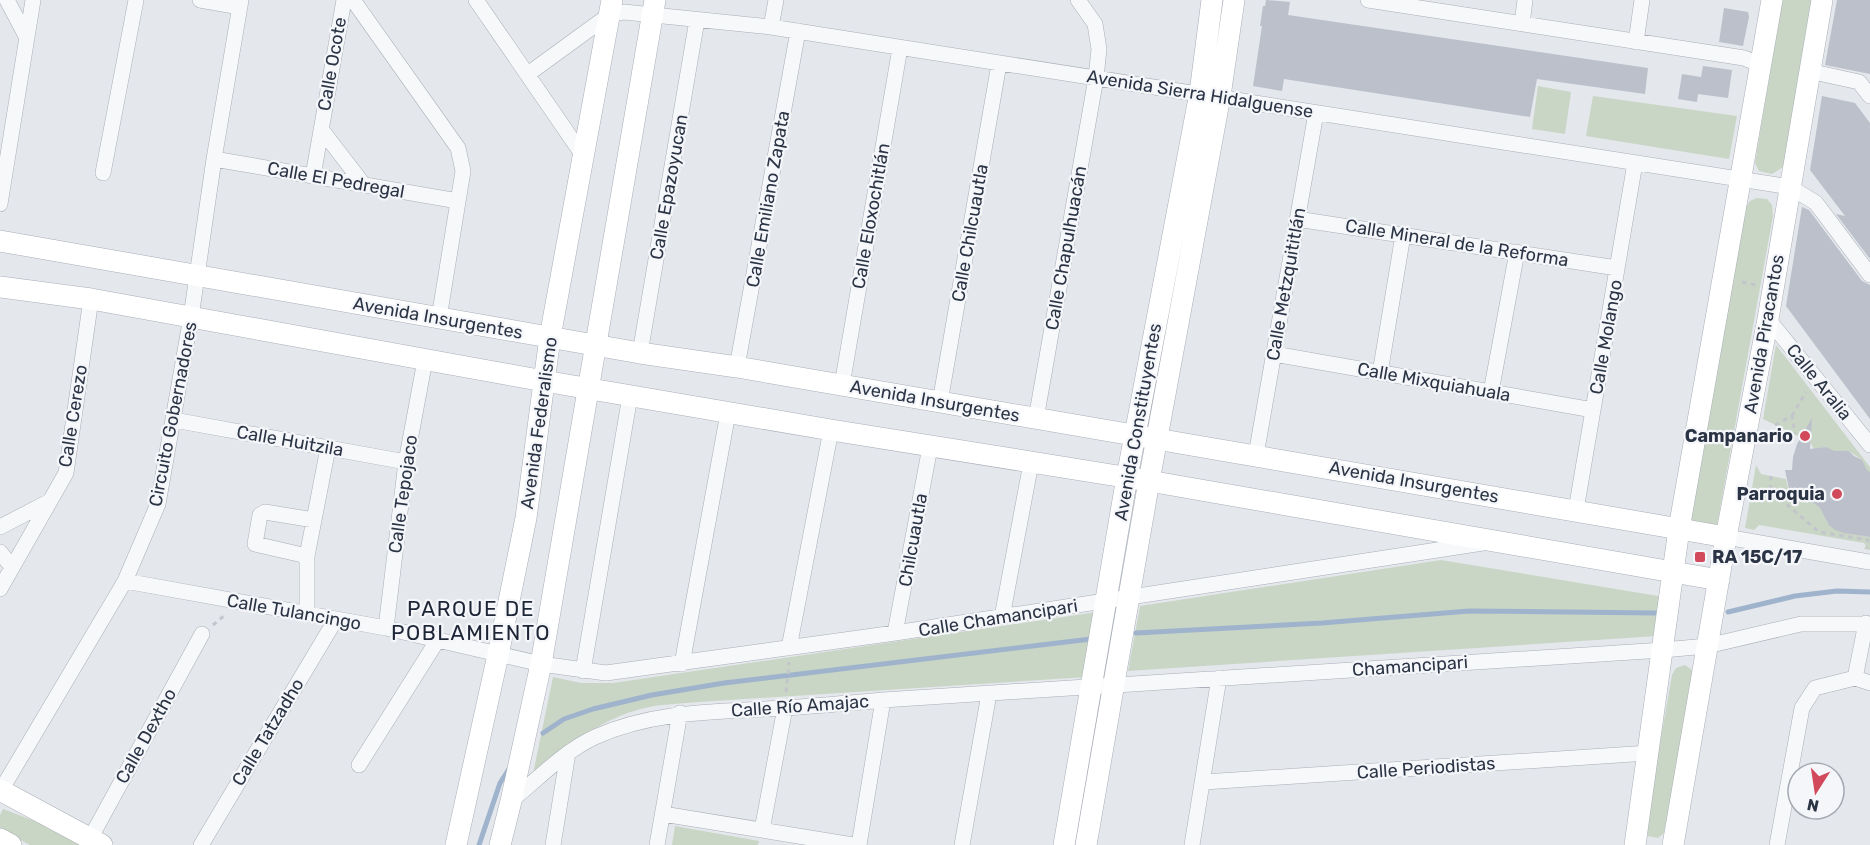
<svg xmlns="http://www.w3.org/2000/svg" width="1870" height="845" font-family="Rubik,sans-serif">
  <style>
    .green { fill: #c9d6c5 }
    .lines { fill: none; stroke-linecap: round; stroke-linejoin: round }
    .stream { stroke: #9fb4cc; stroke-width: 5 }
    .building { fill: #bbc0ca }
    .street-casing { stroke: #a9aeb7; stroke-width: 16 }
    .secondary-casing { stroke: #a9aeb7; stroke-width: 22 }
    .path { stroke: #c2c5cb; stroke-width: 3; stroke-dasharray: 4.5 4.5; stroke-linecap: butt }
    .street { stroke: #f7f8fa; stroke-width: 15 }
    .secondary { stroke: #fff; stroke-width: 21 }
    .poi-dot { fill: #d1495b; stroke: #f4f6f9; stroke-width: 2 }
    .labels { text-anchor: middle; stroke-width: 4.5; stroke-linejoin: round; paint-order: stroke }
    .street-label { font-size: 18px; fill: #2b3445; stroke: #f4f6f9 }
    .poi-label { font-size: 18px; font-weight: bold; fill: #2b3445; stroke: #f4f6f9; text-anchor: end }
    .quarter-label { font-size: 21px; letter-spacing: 1.5px; fill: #1d2536; stroke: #f4f6f9 }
  </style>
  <rect width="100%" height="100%" fill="#e4e7ec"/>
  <path class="green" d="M1782 0H1812L1783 167 1772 174 1759 171 1755 163Z
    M1538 86 1571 92 1565 134 1532 129Z
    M1593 96 1737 116 1729 159 1586 136Z
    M1757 198 1767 199 1772 205 1773 216 1717 525 1690 520 1745 209 1750 201Z
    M1776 345 1870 467V472L1865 470 1862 460 1849 451 1833 452 1826 447 1814 449 1809 440 1806 430 1801 432 1800 437 1763 419Z
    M1756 465 1761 474 1786 479C1788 492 1794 501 1808 503L1809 498 1825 512 1845 533 1870 537V550L1864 549 1866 546 1864 543 1759 525 1754 530 1745 528Z
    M1441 560 1664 597 1657 636 1128 671 1140 606Z
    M1097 612 1087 677 698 702C677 704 654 704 634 711 595 723 564 749 533 774L553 677 581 683H613Z
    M1685 665 1692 670 1693 679 1664 833 1658 838 1648 836 1645 829 1672 675 1676 668Z
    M3 809 61 831 86 845H30L0 829V815Z
    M675 826 759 841 758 845H672Z"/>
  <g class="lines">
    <path class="stream" d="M1728 612 1795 596 1837 591 1870 592
      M1136 633 1322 623 1469 611 1656 613
      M543 733 564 719 593 709 652 695 724 683 1091 639
      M479 845 500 783 509 769"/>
  </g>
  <path class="building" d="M1266 0 1290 2 1288 15 1648 68 1645 94 1537 79 1530 117 1284 79 1282 91 1253 86 1262 26H1260L1263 6H1265Z
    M1837 0H1870V74L1825 65Z
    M1724 8 1748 12 1749 17 1743 46 1719 42Z
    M1703 66 1732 70 1728 98 1698 94 1697 102 1678 99 1682 74 1701 77Z
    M1822 96 1855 103 1870 123V259L1836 214 1845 216 1810 170Z
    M1802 207 1809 210 1862 281 1870 285V419L1786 306Z
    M1812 418 1810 449 1826 447 1834 451H1849L1854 456 1862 460 1867 470 1870 472V537L1844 533 1835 530 1829 525 1820 508 1814 503 1797 500 1789 489 1785 470H1792L1793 457 1797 444Z"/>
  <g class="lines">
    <g class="street-casing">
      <path id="street" d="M7 0 27 38
        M200 0 240 7
        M353 0 458 148 463 171 439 318
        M476 0 582 154
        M1368 0 1744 58 1761 65
        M1522 24 1525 0
        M771 27 776 0
        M1636 42 1642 0
        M1809 71 1859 82 1870 96
        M528 74 609 15 624 12 771 27 1790 187 1816 203 1870 275
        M321 129 364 185
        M214 159 458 201
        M103 173 136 0
        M313 176 344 0
        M0 204 33 0
        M1297 219 1617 268
        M1768 319 1870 445
        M640 353 697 20
        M1274 354 1593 410
        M737 367 798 31
        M1380 373 1403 235
        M842 385 900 48
        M1491 392 1517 252
        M940 402 999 64
        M1036 419 1096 78 1099 49 1095 24 1078 0
        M174 420 406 462
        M1256 455 1316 113
        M1576 510 1635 163
        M0 527 50 501
        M1726 537 1870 562
        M0 552 12 567
        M307 556 255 544 260 515 265 512 314 520
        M125 581 386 628 541 664 606 673 895 633 1483 543
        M0 589 66 473 91 299
        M307 614V556L328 448
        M1002 617 1031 463
        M386 628 406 462 425 360
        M895 633 930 447
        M789 648 831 430
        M682 664 728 413
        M583 671 630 396
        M1855 678 1866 623
        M1855 678 1870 683
        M359 765 437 641
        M1204 782 1649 753
        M0 792 125 581 158 504 191 317 214 159 241 0
        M511 801C538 779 563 752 595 737 655 710 719 712 783 708 816 706 850 703 883 700L1663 650 1707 646 1801 624H1870
        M663 814 853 845
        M762 830 785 708
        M90 839 202 634
        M201 845 336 619
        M553 845 568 753
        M657 845 680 713
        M859 845 883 700
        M962 845 989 694
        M1192 845 1219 678
        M1777 845 1802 708 1815 688 1855 678"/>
    </g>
    <g class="secondary-casing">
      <path id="secondary" d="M0 241 640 353 737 367 1726 537
        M0 287 91 299 544 381 831 430 1149 481 1719 580
        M0 790 102 845
        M0 839 11 845
        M456 845 498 655 526 518 550 337 612 0
        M500 845 511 801 541 664 655 0
        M1064 845 1127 477 1200 93 1212 0
        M1086 845 1149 481 1220 96 1234 0
        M1635 845 1679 529 1772 0
        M1673 845 1726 537 1768 319 1822 0"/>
    </g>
    <path class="path" d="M1742 282 1756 285
      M1792 416 1806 392
      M1775 425 1792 416 1795 434
      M1771 476 1770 490 1819 532 1868 540 1867 548
      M213 625 226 614
      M786 692 789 662"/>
    <use href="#street" class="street"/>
    <use href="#secondary" class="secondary"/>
  </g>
  <g class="poi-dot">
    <circle cx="1805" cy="436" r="6"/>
    <circle cx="1837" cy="494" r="6"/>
    <rect x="1694" y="551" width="12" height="12" rx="3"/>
  </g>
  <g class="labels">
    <g class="street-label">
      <text transform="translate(332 64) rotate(-80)" y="6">Calle Ocote</text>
      <text transform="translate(1200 94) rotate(9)" y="6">Avenida Sierra Hidalguense</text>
      <text transform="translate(336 180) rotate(10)" y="6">Calle El Pedregal</text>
      <text transform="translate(669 187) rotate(-80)" y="6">Calle Epazoyucan</text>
      <text transform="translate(768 199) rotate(-80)" y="6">Calle Emiliano Zapata</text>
      <text transform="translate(871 216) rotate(-80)" y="6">Calle Eloxochitlán</text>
      <text transform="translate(970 233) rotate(-80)" y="6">Calle Chilcuautla</text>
      <text transform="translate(1457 243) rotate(9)" y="6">Calle Mineral de la Reforma</text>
      <text transform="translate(1066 248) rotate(-80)" y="6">Calle Chapulhuacán</text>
      <text transform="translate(1286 284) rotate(-80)" y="6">Calle Metzquititlán</text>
      <text transform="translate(438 318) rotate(10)" y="6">Avenida Insurgentes</text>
      <text transform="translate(1764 334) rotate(-80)" y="6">Avenida Piracantos</text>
      <text transform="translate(1606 337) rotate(-80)" y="6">Calle Molango</text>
      <text transform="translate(1434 382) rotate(10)" y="6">Calle Mixquiahuala</text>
      <text transform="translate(1819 382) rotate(51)" y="6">Calle Aralia</text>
      <text transform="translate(935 401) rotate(10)" y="6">Avenida Insurgentes</text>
      <text transform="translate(173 414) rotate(-79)" y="6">Circuito Gobernadores</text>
      <text transform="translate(73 416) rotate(-81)" y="6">Calle Cerezo</text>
      <text transform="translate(1138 422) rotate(-80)" y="6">Avenida Constituyentes</text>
      <text transform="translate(539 423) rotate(-82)" y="6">Avenida Federalismo</text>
      <text transform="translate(290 441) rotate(10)" y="6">Calle Huitzila</text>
      <text transform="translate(1414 482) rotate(10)" y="6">Avenida Insurgentes</text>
      <text transform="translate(403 494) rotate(-82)" y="6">Calle Tepojaco</text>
      <text transform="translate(913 540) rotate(-80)" y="6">Chilcuautla</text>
      <text transform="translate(294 612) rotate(10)" y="6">Calle Tulancingo</text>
      <text transform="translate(998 618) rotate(-9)" y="6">Calle Chamancipari</text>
      <text transform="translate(1410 666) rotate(-4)" y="6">Chamancipari</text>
      <text transform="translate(800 706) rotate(-4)" y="6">Calle Río Amajac</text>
      <text transform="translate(268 732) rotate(-59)" y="6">Calle Tatzadho</text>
      <text transform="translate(146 736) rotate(-61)" y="6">Calle Dextho</text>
      <text transform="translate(1426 768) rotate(-4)" y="6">Calle Periodistas</text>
    </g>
    <g class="poi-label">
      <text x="1793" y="442">Campanario</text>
      <text x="1825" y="500">Parroquia</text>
      <text x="1712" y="563" text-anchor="start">RA 15C/17</text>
    </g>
    <g class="quarter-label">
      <text x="471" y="616">PARQUE DE<tspan x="471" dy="24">POBLAMIENTO</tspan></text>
    </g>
  </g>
  <g transform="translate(1816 791) rotate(192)"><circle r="28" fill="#f4f6f9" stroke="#a4a8b1" stroke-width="1.5"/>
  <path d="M0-4.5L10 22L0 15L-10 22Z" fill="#d1495b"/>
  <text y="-9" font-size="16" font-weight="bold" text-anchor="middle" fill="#2b3445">N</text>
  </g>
</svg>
